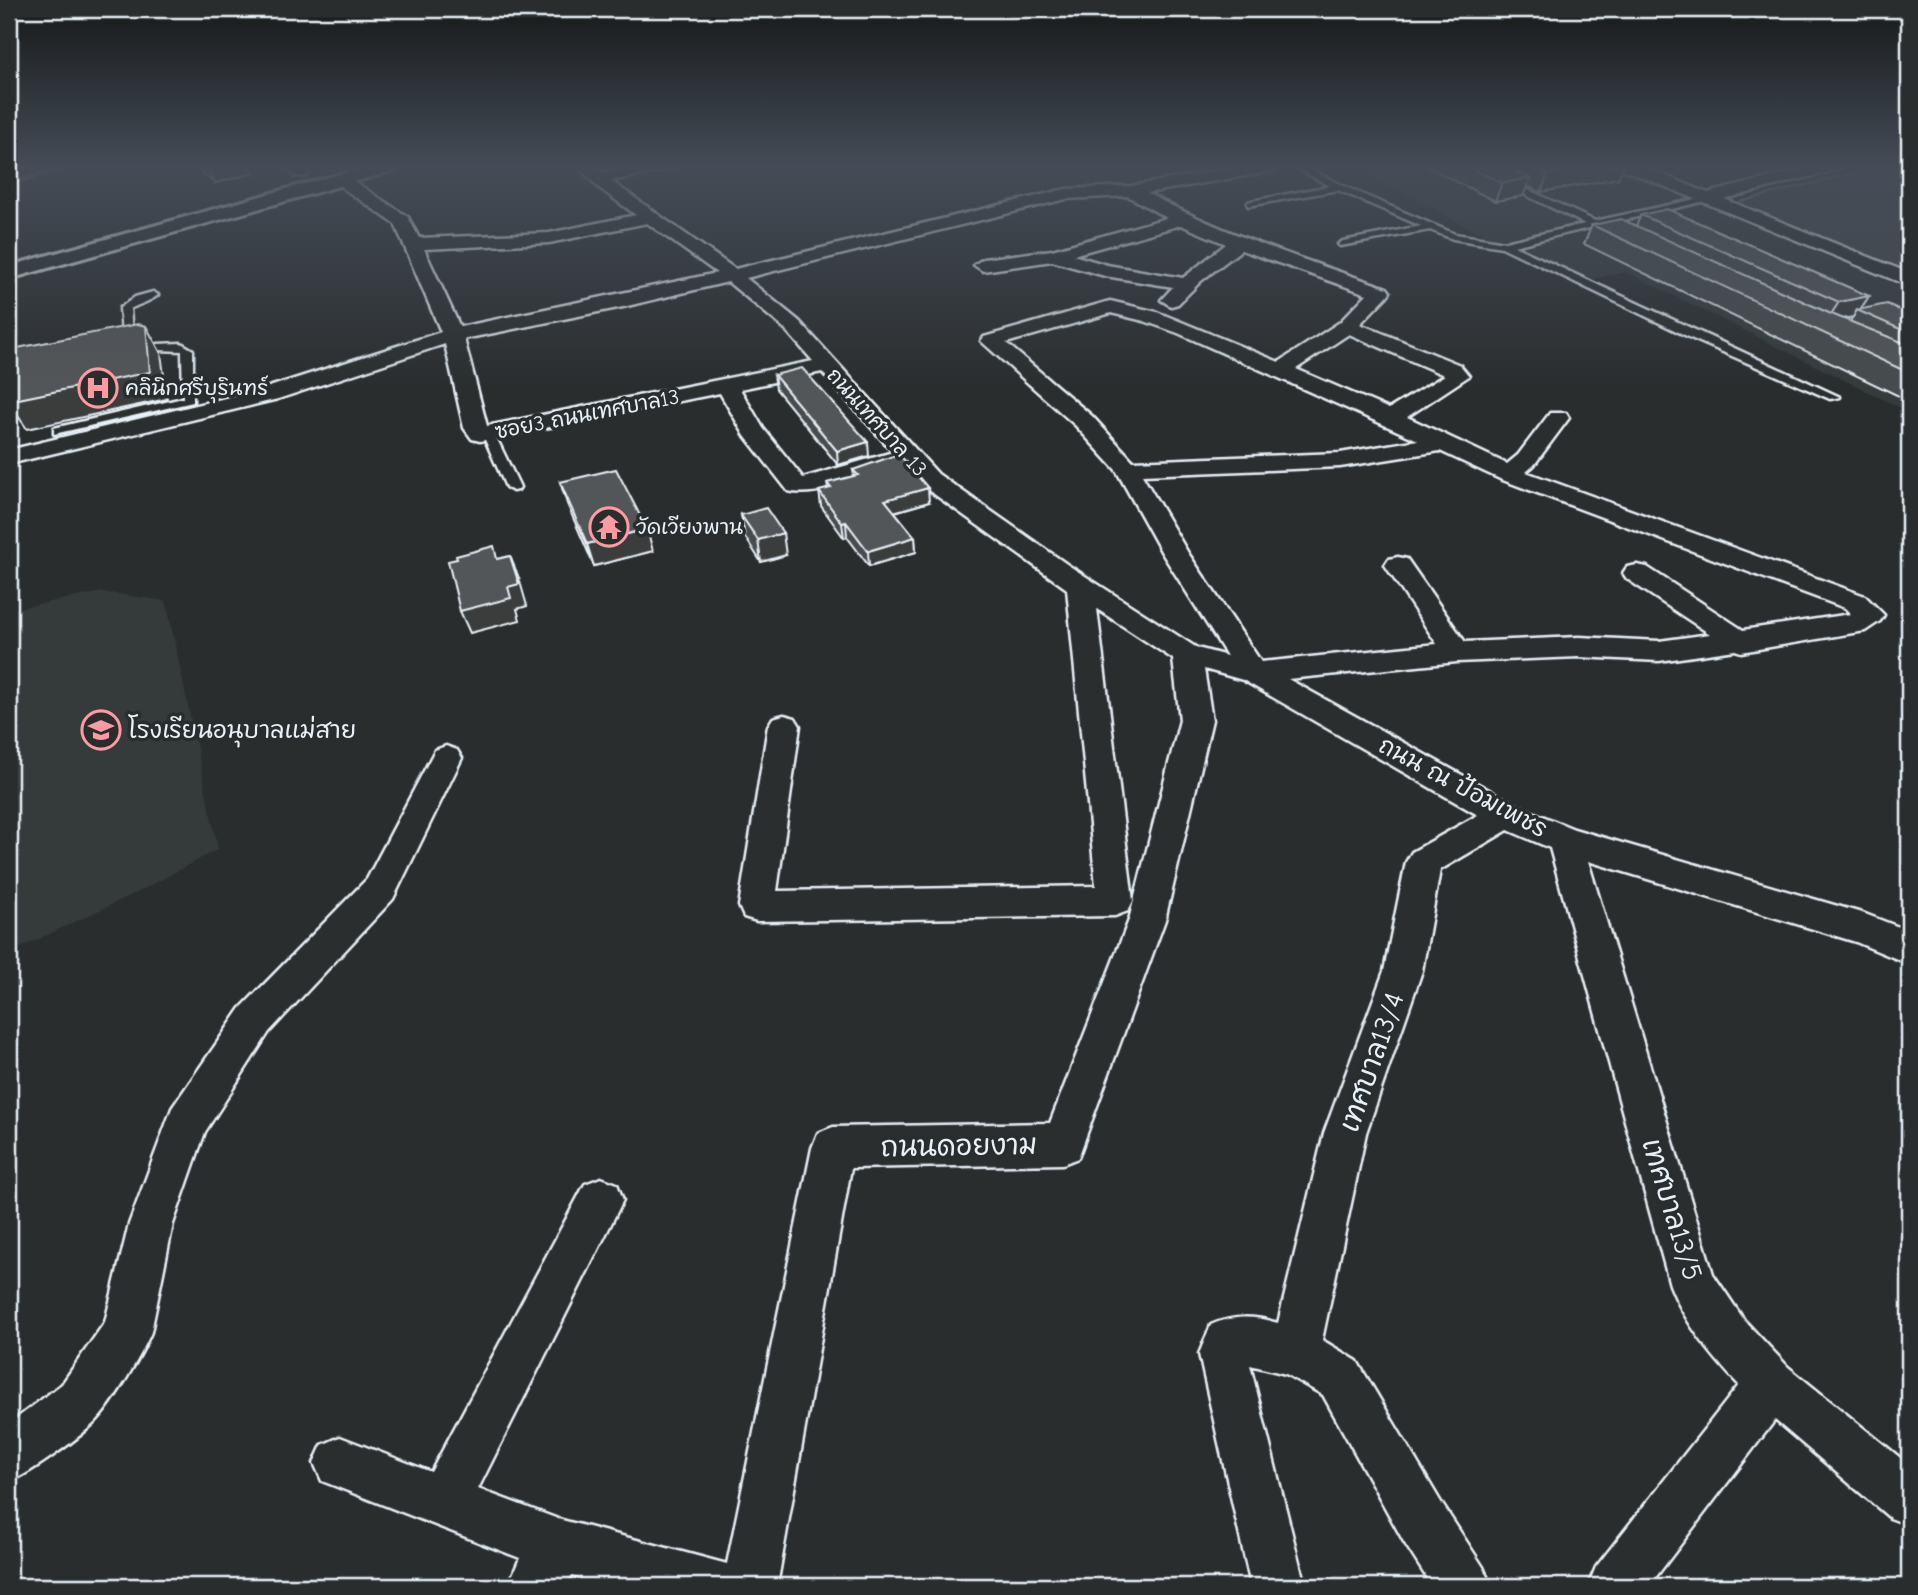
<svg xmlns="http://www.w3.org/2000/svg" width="1918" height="1595" font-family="'Comic Neue','Playpen Sans Thai',sans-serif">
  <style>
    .built { fill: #363a3b }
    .green { fill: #424648; stroke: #959ca0; stroke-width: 2 }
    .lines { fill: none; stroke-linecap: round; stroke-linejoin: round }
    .stream { stroke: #989fa3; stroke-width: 4.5 }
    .service-casing { stroke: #e8f1f8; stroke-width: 5 }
    .minor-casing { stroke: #e8f1f8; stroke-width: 5 }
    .primary-casing { stroke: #e8f1f8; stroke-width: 6 }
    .service { fill: #2a2d2e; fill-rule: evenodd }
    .minor { fill: #2a2d2e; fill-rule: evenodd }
    .primary { fill: #2a2d2e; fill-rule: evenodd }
    .wall { fill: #474b4d; stroke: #e8f1f8; stroke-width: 2; fill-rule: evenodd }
    .shaded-wall { fill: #3a3d3e; stroke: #e8f1f8; stroke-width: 2 }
    .building { fill: #535759; stroke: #e8f1f8; stroke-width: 2 }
    .labels { text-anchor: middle; stroke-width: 7; stroke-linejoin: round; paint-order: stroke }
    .far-poi-label { font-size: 21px; fill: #e8f1f8; stroke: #2a2d2e; text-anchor: start }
    .far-street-label { font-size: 21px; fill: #e8f1f8; stroke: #2a2d2e }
    .poi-label { font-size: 24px; fill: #e8f1f8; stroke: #2a2d2e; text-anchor: start }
    .street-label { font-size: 24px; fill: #e8f1f8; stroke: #2a2d2e }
    .near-street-label { font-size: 28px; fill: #e8f1f8; stroke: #2a2d2e }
  </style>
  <rect width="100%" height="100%" fill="#2a2d2e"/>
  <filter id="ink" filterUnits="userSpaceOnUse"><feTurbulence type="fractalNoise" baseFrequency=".0143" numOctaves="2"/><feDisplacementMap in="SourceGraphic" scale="14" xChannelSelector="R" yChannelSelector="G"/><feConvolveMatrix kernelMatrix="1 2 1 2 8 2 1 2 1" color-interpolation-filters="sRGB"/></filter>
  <g filter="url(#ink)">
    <path class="built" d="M1353 166H1612L1909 290V412L1626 272 1573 283Z
      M102 592 166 601 218 849 138 892 9 953V610Z"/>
    <path class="green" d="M1880 166 1909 172V272L1735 203Z"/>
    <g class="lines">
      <path class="stream" d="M9 183 72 166"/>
      <g class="service-casing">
        <path id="service" d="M1293 166H1303L1350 189 1455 234 1505 242 1585 224 1466 166H1477L1595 221 1710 196V200L1603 225 1618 232V236H1612L1593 227 1514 246 1840 397 1830 399 1693 339 1502 247 1453 239 1430 230 1340 246 1338 244 1343 241 1421 226 1338 190 1248 206V202L1251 201 1330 186Z
          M153 292 158 295C151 301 139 304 130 309L132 333 146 339 141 342 127 340 122 334 120 308 135 297Z
          M181 343 193 350V402L54 434V428L183 398 182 351 158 350 153 347 158 344Z
          M489 431 495 435 520 487 518 490 513 491 506 487 483 435Z"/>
      </g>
      <g class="minor-casing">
        <path id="minor" d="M288 166H304L308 173 306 176H294Z
          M578 166H595L602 173 641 166H673L671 169 611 181 735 269 1066 189 1131 186 1246 166H1281L1273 171 1147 193C1223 234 1305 260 1387 288L1390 292 1387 296 1360 324 1460 365 1469 376 1407 417 1507 464 1518 455 1550 413H1566L1569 418 1534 465 1526 472 1865 596 1884 615 1880 621 1865 631 1741 652 1735 650 1659 661 1579 657 1457 662 1288 679 1518 806 1574 829 1865 914 1909 931V964L1856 942 1588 861 1713 1274 1744 1320 1788 1367 1909 1465V1525L1890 1518 1775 1420 1649 1586H1588L1596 1567 1739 1385C1711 1355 1685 1323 1670 1285L1550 848 1508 830 1440 870 1422 971 1366 1133 1322 1340 1357 1361 1442 1504 1483 1567 1491 1586H1432L1404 1542 1323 1395 1286 1374 1250 1365 1305 1586H1251L1199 1354 1211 1325C1234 1315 1254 1316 1278 1323L1324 1133 1384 971 1406 862 1412 852 1478 815 1243 680 1204 669 1212 720 1165 920 1078 1158 1063 1164 851 1168 777 1586H609L571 1576 565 1586H508L520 1558 322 1481 314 1463 322 1445 340 1437 431 1472 585 1184 601 1178 617 1184 623 1200 478 1489 558 1519 727 1564 812 1148 818 1133 833 1127 1050 1123 1129 920 1180 720 1173 659 1097 609 1133 901 1128 911 1115 916 757 921 744 917 739 906 768 726 773 718 784 715 795 718 800 726 777 891 1096 886 1067 589 920 484 903 464C872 474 820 499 788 491L745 436 720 393 480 441 472 439 464 428 445 344 278 399 9 464V450L263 389 441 332 395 224 334 182 332 179 334 176H346L408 217 419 238 549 233 636 215 598 187ZM1128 196 1167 218 1052 250 983 259 974 265 983 271 1052 261 1105 276 1173 287 1161 300 1171 306 1178 304 1201 281 1241 250 1367 294 1340 322 1279 362 1157 312 1110 301 984 337 981 341 1076 426 1116 470 1162 553 1227 656 1197 648 1068 565 938 474 799 321 746 278 1066 199ZM647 223 717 273 460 327 424 249 549 243ZM1181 225 1226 244 1183 278 1107 265 1073 255ZM728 282 785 329 813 361 487 426 464 339 623 307ZM1111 313 1144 321 1178 333 1418 440 1340 453 1133 461 1092 416 1006 343ZM1349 334 1444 375H1445L1389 409 1296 369ZM822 372 893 452 803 478 763 428 740 389ZM1440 451 1500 479 1845 608 1851 614 1743 630 1647 567 1637 565 1627 567 1623 573 1627 579 1710 634 1659 641 1579 637 1465 642 1407 559 1398 557 1389 559 1385 565 1437 644 1261 662 1188 553 1142 475 1340 467Z
          M1620 166H1642L1708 193 1815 166H1842L1840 169 1724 199 1909 273V286L1622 169Z
          M446 746 457 750 462 758 393 899 269 1032 205 1132 173 1224 151 1332C142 1354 113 1403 97 1420 81 1437 31 1473 9 1482V1424L62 1384 105 1322 129 1224 172 1108 241 1008 367 879 435 750Z"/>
      </g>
      <g class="primary-casing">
        <path id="primary" d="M369 166H398L396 170 9 279V266Z"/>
      </g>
      <use href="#service" class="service"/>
      <use href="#minor" class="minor"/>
      <use href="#primary" class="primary"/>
    </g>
    <path class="wall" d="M192 166H251L254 173 215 183Z
      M1425 166H1624L1618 178 1541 192 1527 186 1523 196 1495 201Z
      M1641 215 1869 296 1861 309 1909 314V401L1584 244 1592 225 1636 226ZM1853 317 1850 321 1843 319Z
      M774 375 869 456 838 465 776 389Z
      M853 470 929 502 895 512 915 537 916 552 869 566 847 537 844 538 821 506 819 491 828 489 827 483 854 476Z
      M560 482 653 551 594 566 567 504Z
      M741 515 786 555 761 562 745 537Z"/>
    <path class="shaded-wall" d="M207 166H251L254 173 215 183Z
      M1594 166H1624L1618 178 1541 192 1548 174Z
      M1530 178 1523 196 1495 201 1502 183Z
      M1869 296 1859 311 1857 310 1853 317 1826 322 1839 302Z
      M146 326 161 353 167 399 27 429 9 403V401Z
      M868 442 869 456 838 465 837 451Z
      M928 488 929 502 886 514 885 500Z
      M846 522 847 537 844 538 842 523Z
      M647 529 653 551 594 566 587 544Z
      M783 533 786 555 761 562 758 540Z
      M915 537 916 552 869 566 868 551Z
      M510 556 519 578 527 606 517 609 520 620 470 633 460 611 508 587Z"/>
    <path class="building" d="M1466 166H1504L1530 178 1502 183Z
      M1528 166H1594L1548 174Z
      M1667 209 1869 296 1839 302 1641 215Z
      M1621 219 1829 313 1909 345V373L1592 225Z
      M1887 304 1909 314V333L1857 310Z
      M138 324 146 326 150 372 9 401V383L12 349Z
      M802 368 868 442 837 451 774 375Z
      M899 454 928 488 885 500 915 537 868 551 846 522 842 523 819 491 831 488 827 483 858 475 853 470Z
      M616 469 647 529 587 544 560 482Z
      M766 508 783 533 758 540 741 515Z
      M494 546 497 559 510 556 519 584 508 587 511 598 460 611 448 561 457 559 456 556Z"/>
  </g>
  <linearGradient id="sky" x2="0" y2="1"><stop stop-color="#171919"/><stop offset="0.43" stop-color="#444c57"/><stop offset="1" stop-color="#444c57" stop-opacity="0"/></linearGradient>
  <rect width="1918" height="389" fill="url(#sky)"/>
  <defs>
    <g id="hospital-ring" transform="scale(2.0125)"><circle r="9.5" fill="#2a2d2e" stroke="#ff9aa2" stroke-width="1.5"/><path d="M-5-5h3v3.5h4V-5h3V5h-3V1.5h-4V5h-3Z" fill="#ff9aa2"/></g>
    <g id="temple-ring" transform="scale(2.0125)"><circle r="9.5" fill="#2a2d2e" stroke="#ff9aa2" stroke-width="1.5"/><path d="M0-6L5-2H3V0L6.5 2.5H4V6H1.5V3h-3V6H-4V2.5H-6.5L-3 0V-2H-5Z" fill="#ff9aa2"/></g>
    <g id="school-ring" transform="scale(2.0125)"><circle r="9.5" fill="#2a2d2e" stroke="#ff9aa2" stroke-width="1.5"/><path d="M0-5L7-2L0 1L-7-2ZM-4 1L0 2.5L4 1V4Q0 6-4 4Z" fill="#ff9aa2"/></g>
  </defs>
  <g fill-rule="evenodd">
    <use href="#hospital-ring" x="98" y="388"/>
    <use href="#temple-ring" x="609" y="527"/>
    <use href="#school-ring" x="101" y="730"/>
  </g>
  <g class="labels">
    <g class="far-poi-label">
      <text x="125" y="395">คลินิกศรีบุรินทร์</text>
      <text x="636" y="534">วัดเวียงพาน</text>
    </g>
    <g class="far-street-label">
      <text transform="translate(587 414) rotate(-11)" y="7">ซอย3 ถนนเทศบาล13</text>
      <text transform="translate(877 422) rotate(48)" y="7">ถนนเทศบาล 13</text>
    </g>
    <g class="poi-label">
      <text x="128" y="738">โรงเรียนอนุบาลแม่สาย</text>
    </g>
    <g class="street-label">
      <text transform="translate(1463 787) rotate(28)" y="8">ถนน ณ ป้อมเพชร</text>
    </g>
    <g class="near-street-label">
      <text transform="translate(1371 1062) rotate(-71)" y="10">เทศบาล13/4</text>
      <text transform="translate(959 1145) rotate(-1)" y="10">ถนนดอยงาม</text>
      <text transform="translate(1673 1209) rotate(73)" y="10">เทศบาล13/5</text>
    </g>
  </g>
  <rect width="1918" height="1595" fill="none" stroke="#2a2d2e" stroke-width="35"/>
  <rect x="18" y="18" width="1883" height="1560" fill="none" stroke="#e8f1f8" stroke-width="2.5" filter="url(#ink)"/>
</svg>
